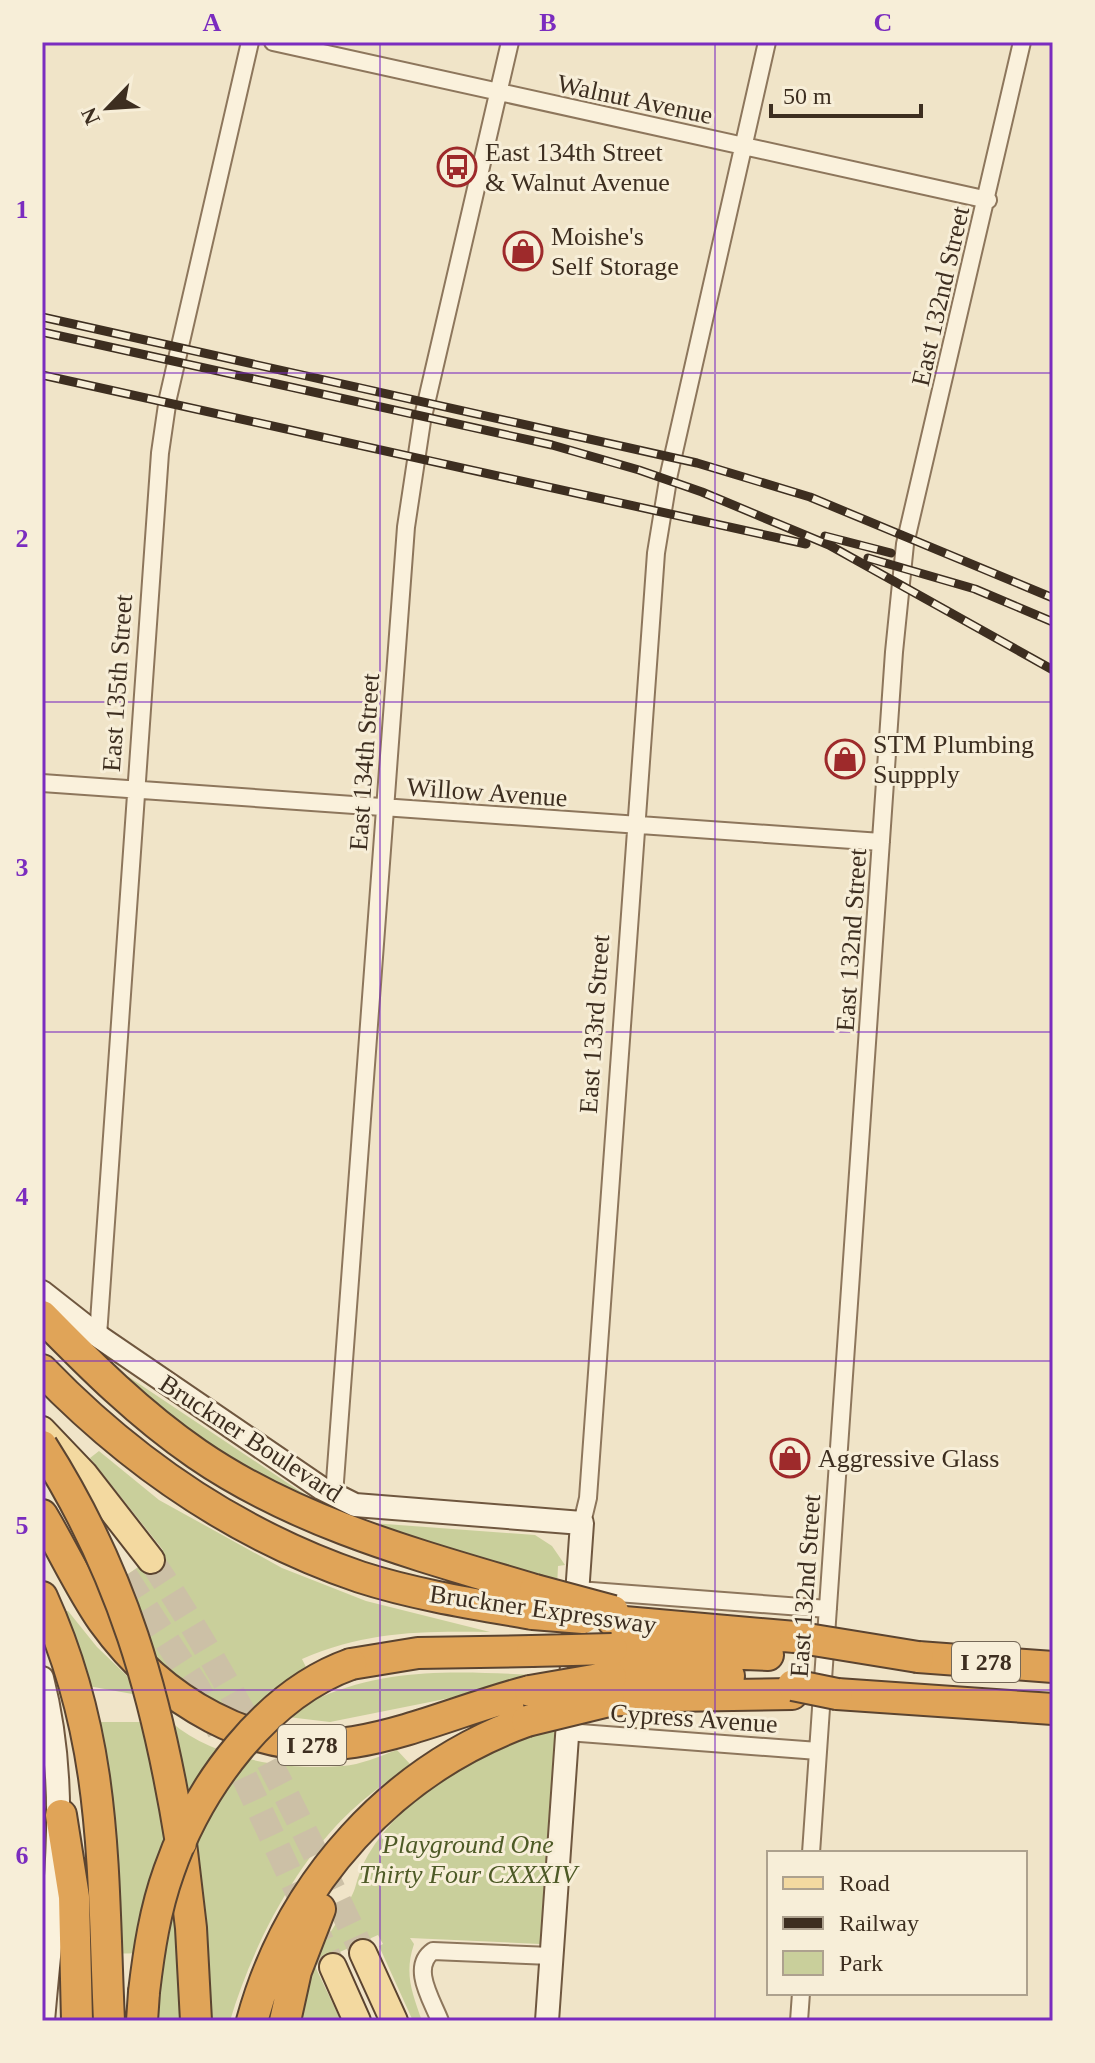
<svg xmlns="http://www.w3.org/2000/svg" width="1095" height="2063" font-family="Georgia,serif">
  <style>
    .green { fill: #c9cf9b }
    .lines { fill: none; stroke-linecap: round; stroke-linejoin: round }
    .primary-tunnel { stroke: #ccc0a6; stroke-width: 26; stroke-dasharray: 26 13; stroke-linecap: butt }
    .street-casing { stroke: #8d765c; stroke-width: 20 }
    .secondary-casing { stroke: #6f573f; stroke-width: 26 }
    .primary-casing { stroke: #5b4430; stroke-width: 30 }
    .highway-casing { stroke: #5b4430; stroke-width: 34 }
    .street { stroke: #faf1dc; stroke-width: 16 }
    .secondary { stroke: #faf1dc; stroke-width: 22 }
    .primary { stroke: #f3d9a0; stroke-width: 26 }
    .highway { stroke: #e0a458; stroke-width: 30 }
    .rail-casing { stroke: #3d2e20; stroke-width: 9 }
    .rail { stroke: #f7eed8; stroke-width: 6; stroke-dasharray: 18; stroke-linecap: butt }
    .highway-bridge-casing { stroke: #5b4430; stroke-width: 34; stroke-linecap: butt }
    .highway-bridge { stroke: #e0a458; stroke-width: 30 }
    .grid { fill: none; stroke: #7b2cbf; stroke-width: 2; stroke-opacity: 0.55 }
    .labels { text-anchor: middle; stroke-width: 6; stroke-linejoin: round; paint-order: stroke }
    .shield { fill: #f7eed8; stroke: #756857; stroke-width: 2 }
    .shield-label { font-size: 24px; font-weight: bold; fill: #3d2e20 }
    .street-label { font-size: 26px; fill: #3d2e20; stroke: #f7eed8 }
    .poi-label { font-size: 26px; fill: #3d2e20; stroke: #f7eed8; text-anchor: start }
    .park-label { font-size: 26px; font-style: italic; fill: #4d5a26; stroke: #f7eed8 }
    .neatline { fill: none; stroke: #7b2cbf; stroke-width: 3 }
    .grid-label { font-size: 26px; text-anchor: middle; font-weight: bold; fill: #7b2cbf }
  </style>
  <rect width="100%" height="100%" fill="#f0e4c8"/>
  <path class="green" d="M99 1357 301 1492 358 1522 535 1535 552 1546 565 1565 558 1566 557 1588 361 1530 192 1446Z
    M99 1451 159 1500 282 1568 366 1601 490 1632C421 1631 367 1631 302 1659L321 1697C393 1666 464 1672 540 1675V1680L330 1722 228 1710 180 1684 118 1630 112 1585 163 1550 90 1458Z
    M68 1611 97 1647 149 1697 77 1684 59 1612Z
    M88 1722H171C214 1759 287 1771 343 1766 360 1765 380 1756 397 1750L410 1764C391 1779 370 1793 352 1810 295 1863 252 1947 230 2021H156L162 1953 85 1954Z
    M555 1730 540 1944 410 1938 414 1944C404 1974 412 1992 422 2021H413L379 1946 383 1944 378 1935 324 1959 316 1957C325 1939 350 1904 355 1888 358 1877 362 1865 368 1855 407 1789 490 1747 555 1730Z
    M313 1962 341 2021H291Z"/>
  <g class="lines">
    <path class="primary-tunnel" d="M151 1560C236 1688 298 1816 363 1953
      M125 1576 196 1686 241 1770 333 1967"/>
    <g class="street-casing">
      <path id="street" d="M273 42 988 200
        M42 783 881 842
        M98 1336 160 453 168 398 250 42
        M334 1495 406 527 422 421 510 42
        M582 1523 588 1498 656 553 669 474 767 42
        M578 1590 828 1609
        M567 1732 818 1751
        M811 1853 894 652 905 544 1022 42
        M440 2021C432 2000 410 1967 433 1951L551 1956
        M799 2021 801 1993"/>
    </g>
    <g class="secondary-casing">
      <path id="secondary" d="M42 1292 98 1336 321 1488 355 1505 582 1523 547 2021
        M42 1678C72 1796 53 1901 43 2021"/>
    </g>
    <g class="primary-casing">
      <path id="primary" d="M42 1430 84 1474 151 1560
        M363 1953 394 2021
        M333 1967 357 2021"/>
    </g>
    <g class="highway-casing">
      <path id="highway" d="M42 1316C91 1366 139 1414 197 1454 299 1524 418 1555 535 1590
        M42 1370C132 1463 237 1535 360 1577 416 1595 475 1604 533 1614
        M42 1515C63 1550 80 1588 103 1621 159 1699 255 1759 354 1742 414 1732 471 1706 530 1691
        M42 1597C108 1742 102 1867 109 2021
        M613 1621 795 1637
        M612 1649 768 1655
        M918 1657 1053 1667
        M351 1664 418 1653 532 1651
        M611 1677 729 1676
        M837 1694 1053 1709
        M609 1701 671 1696 792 1694
        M61 1815 74 1897 77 2021
        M181 1843 191 1928 196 2021
        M142 2021 144 1992
        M252 2021C290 1882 393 1769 527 1721
        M285 2021 296 1971 320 1909"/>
    </g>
    <use href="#street" class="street"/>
    <use href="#secondary" class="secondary"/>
    <use href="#primary" class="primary"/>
    <use href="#highway" class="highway"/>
    <g class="rail-casing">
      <path id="rail" d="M42 317 697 463 810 497 1053 598
        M42 332 552 445 639 470 702 492 829 545 1053 670
        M42 375 806 544
        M825 536 891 553
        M868 558 975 589 1053 622"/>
    </g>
    <use href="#rail" class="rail"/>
    <g class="highway-bridge-casing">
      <path id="highway-bridge" d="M42 1446C123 1573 157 1695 181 1843
        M535 1590 613 1611
        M533 1614 583 1618
        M795 1637 918 1657
        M532 1651 612 1649
        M793 1685 837 1694
        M530 1691 611 1677
        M527 1721 609 1701
        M144 1992C149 1950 155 1910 169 1871 198 1787 266 1694 351 1664"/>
    </g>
    <use href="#highway-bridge" class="highway-bridge"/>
  </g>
  <path class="grid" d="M380 42V2021M715 42V2021M42 373H1053M42 702H1053M42 1032H1053M42 1361H1053M42 1690H1053"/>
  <defs>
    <g id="bus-ring" transform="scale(2)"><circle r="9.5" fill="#f7eed8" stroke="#9e2a2b" stroke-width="1.5"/><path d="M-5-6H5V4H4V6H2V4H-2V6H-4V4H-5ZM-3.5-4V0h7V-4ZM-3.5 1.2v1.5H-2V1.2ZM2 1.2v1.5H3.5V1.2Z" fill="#9e2a2b"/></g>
    <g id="shop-ring" transform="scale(2)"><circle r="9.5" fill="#f7eed8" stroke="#9e2a2b" stroke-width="1.5"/><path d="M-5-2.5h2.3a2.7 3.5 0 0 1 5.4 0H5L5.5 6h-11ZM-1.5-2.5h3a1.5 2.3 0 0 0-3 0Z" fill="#9e2a2b"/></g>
  </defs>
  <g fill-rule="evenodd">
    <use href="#bus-ring" x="457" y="167"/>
    <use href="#shop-ring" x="523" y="251"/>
    <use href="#shop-ring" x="845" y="759"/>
    <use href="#shop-ring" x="790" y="1458"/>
  </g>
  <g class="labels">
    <g class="shield">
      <rect x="952" y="1642" width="68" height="40" rx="6"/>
      <rect x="278" y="1725" width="68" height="40" rx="6"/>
    </g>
    <g class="shield-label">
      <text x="986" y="1670">I 278</text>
      <text x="312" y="1753">I 278</text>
    </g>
    <g class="street-label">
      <text transform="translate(635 99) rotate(12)" y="9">Walnut Avenue</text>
      <text transform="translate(940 296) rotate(-77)" y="9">East 132nd Street</text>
      <text transform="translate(117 683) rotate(-86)" y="9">East 135th Street</text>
      <text transform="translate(364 762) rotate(-86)" y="9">East 134th Street</text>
      <text transform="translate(487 792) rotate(4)" y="9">Willow Avenue</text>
      <text transform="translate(851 940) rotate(-86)" y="9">East 132nd Street</text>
      <text transform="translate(594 1024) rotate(-86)" y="9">East 133rd Street</text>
      <text transform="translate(251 1438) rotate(33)" y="9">Bruckner Boulevard</text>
      <text transform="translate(805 1586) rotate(-86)" y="9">East 132nd Street</text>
      <text transform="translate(543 1609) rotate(8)" y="9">Bruckner Expressway</text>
      <text transform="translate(694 1718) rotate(4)" y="9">Cypress Avenue</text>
    </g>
    <g class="poi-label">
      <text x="485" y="161">East 134th Street<tspan x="485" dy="30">&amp; Walnut Avenue</tspan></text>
      <text x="551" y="245">Moishe's<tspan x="551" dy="30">Self Storage</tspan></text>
      <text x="873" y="753">STM Plumbing<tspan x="873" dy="30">Suppply</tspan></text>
      <text x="818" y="1467">Aggressive Glass</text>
    </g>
    <g class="park-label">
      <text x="468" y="1853">Playground One<tspan x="468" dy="30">Thirty Four CXXXIV</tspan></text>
    </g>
  </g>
  <rect width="1095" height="2063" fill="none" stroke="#f7eed8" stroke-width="88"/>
  <rect x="767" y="1851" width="260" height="144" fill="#f7eed8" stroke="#ada18e" stroke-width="2"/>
  <rect x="783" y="1877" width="40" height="12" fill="#f3d9a0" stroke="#ada18e" stroke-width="2"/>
  <text x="839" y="1891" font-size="24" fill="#3d2e20">Road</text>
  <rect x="783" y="1917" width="40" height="12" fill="#3d2e20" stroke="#ada18e" stroke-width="2"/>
  <text x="839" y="1931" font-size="24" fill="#3d2e20">Railway</text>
  <rect x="783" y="1951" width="40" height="24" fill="#c9cf9b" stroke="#ada18e" stroke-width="2"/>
  <text x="839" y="1971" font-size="24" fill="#3d2e20">Park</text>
  <g transform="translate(108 108) rotate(245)" stroke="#f7eed8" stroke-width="6" paint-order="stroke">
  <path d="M0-6L14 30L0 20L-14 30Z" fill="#3d2e20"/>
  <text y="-12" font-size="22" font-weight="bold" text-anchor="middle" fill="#3d2e20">N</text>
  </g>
  <path d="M771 104v12h150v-12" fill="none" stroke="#3d2e20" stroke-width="4"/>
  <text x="783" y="104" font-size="24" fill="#3d2e20" stroke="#f7eed8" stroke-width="6" paint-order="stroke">50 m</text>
  <rect x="44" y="44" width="1007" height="1975" class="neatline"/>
  <g class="grid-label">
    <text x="212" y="31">A</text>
    <text x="548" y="31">B</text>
    <text x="883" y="31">C</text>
    <text x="22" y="218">1</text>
    <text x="22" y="547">2</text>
    <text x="22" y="876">3</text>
    <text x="22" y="1205">4</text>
    <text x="22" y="1534">5</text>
    <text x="22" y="1864">6</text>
  </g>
</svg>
